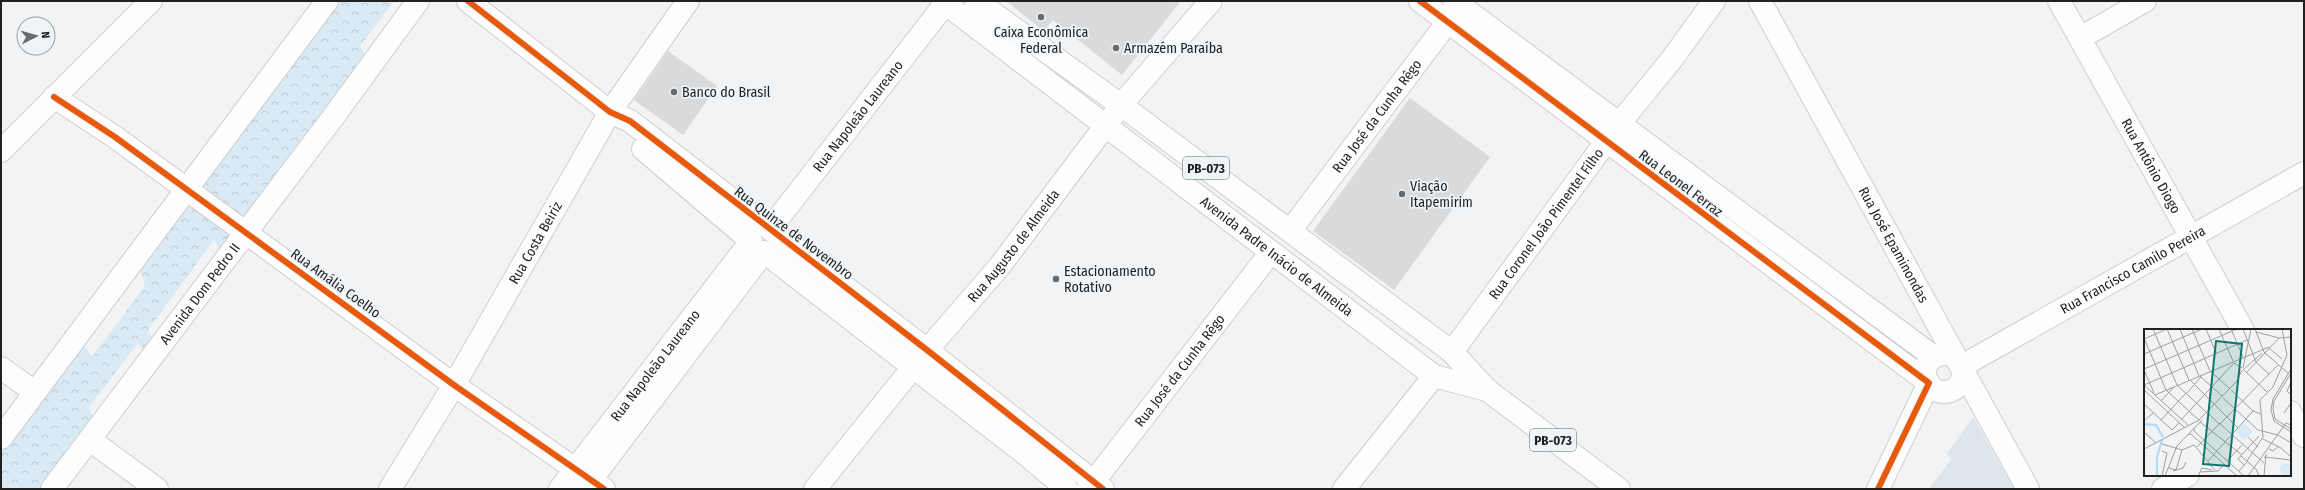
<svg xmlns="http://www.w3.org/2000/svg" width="2305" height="490" font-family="'Fira Sans Condensed',sans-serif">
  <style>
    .built { fill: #dee6eb }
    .park { fill: url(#park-crowns) }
    .building { fill: #d9dadc }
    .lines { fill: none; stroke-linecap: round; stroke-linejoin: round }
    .minor-casing { stroke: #cdced0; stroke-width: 24 }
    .major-casing { stroke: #cdced0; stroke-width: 24 }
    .minor { stroke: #fdfdfe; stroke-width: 22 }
    .major { stroke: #fdfdfe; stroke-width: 22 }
    .cycleway-casing { stroke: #eff4f7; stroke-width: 8 }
    .cycleway { stroke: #e8590c; stroke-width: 6 }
    .poi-dot { fill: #686a6b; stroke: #eff4f7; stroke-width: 1.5 }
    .labels { text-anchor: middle; stroke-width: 3.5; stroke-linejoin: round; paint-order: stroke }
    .shield { fill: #eff4f7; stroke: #5d6061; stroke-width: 1 }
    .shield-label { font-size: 13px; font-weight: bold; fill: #1e2021 }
    .poi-label { font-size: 14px; fill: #1e2021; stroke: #eff4f7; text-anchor: start }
    .street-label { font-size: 14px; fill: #1e2021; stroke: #eff4f7 }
    .inset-river { fill: none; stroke: #afdaf6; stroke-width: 2 }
    .inset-road { fill: none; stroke: #9d9fa0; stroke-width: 1 }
    .view { fill: #0f766e; fill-opacity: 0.15; stroke: #0f766e; stroke-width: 2 }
    .inset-edge { fill: none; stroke: #1e2021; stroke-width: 2 }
  </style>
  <defs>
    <pattern id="park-crowns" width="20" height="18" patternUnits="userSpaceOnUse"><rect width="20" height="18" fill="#daeaf5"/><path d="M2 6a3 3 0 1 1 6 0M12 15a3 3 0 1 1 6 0" fill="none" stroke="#bbc8d2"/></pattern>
  </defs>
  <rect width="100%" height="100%" fill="#f1f3f5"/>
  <path class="built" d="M1973 417 2014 489H1929L1952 458 1947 454Z"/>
  <path class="park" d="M341 1H394L360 46 367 57 244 220 202 185Z
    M190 201 234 234 222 252 214 240 148 330 155 343 146 352 138 343 89 407 95 421 44 489H1V450L83 343 92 357 145 286 140 268Z"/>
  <path class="building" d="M1006 1H1181L1122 75 1053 20 1044 31Z
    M668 51 717 86 683 135 634 100Z
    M1410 98 1490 157 1394 290 1313 231Z"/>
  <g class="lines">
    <g class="minor-casing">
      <g id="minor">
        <path d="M468 1 610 112 630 121 927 350 1103 489"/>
        <path d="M1420 1 1929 383 1878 489"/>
        <path d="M1454 1 1934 357"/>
        <path id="s1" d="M1760 1 2028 489"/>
        <path id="s2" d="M2059 1 2243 330"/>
        <path d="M2080 38 2145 1"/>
        <path d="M54 97 115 137 454 385 604 489"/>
        <path d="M1 151 151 1"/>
        <path id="s3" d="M770 229 945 4"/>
        <path id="s4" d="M1290 231 1456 11"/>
        <path id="s5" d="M1452 352 1619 124 1672 59 1714 1"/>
        <circle cx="1944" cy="373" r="19"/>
        <path id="s6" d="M1962 366 2304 173"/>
        <path d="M1 368 35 392"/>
        <path d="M2290 412 2304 436"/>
        <path d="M90 440 157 489"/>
        <path id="s7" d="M390 489 454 385 610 112 688 1"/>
        <path id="s8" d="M560 489 751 241 643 149"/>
        <path d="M584 489 764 252 1023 452 1067 489"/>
        <path id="s9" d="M815 489 927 350 999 267 1121 105 1211 1"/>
        <path id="s10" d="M1088 489 1271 252"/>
        <path d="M1344 489 1434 376"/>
        <path d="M2163 489 2188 475"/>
      </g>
    </g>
    <g class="major-casing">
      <g id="major">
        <path id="s11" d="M942 1 1434 376 1487 390"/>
        <path d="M976 1 1121 105 1452 352 1487 390 1619 489"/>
        <path d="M1 438 327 1"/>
        <path id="s12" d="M52 489 334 116 418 1"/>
      </g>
    </g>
    <use href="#minor" class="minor"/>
    <use href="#major" class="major"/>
    <g class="cycleway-casing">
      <path id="cycleway" d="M468 1 610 112 630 121 927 350 1103 489
        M1420 1 1929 383 1878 489
        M54 97 115 137 454 385 604 489"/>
    </g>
    <use href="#cycleway" class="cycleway"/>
  </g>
  <g class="poi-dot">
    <circle cx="1041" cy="17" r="4"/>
    <circle cx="1116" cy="48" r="4"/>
    <circle cx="674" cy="92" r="4"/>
    <circle cx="1402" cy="194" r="4"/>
    <circle cx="1056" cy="279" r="4"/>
  </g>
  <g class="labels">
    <g class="shield">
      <rect x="1183" y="157" width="46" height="22" rx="3"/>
      <rect x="1530" y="429" width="46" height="22" rx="3"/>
    </g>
    <g class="shield-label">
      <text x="1206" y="173">PB-073</text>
      <text x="1553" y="445">PB-073</text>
    </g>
    <g class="poi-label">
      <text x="1041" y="37" text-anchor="middle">Caixa Econômica<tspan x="1041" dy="16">Federal</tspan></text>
      <text x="1124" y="53">Armazém Paraíba</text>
      <text x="682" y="97">Banco do Brasil</text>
      <text x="1410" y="191">Viação<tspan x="1410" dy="16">Itapemirim</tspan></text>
      <text x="1064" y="276">Estacionamento<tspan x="1064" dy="16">Rotativo</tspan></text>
    </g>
    <g class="street-label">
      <text dy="5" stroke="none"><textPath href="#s3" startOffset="143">Rua Napoleão Laureano</textPath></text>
      <text dy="5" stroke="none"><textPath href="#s4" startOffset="144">Rua José da Cunha Rêgo</textPath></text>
      <text dy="5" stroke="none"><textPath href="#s2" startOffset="189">Rua Antônio Diogo</textPath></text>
      <text transform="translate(1681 183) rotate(37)" y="5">Rua Leonel Ferraz</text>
      <text dy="5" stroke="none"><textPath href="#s5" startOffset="159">Rua Coronel João Pimentel Filho</textPath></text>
      <text transform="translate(794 233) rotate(37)" y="5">Rua Quinze de Novembro</text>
      <text dy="5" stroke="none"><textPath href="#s7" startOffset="286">Rua Costa Beiriz</textPath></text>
      <text dy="5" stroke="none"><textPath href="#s9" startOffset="314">Rua Augusto de Almeida</textPath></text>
      <text dy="5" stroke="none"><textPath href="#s1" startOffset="278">Rua José Epaminondas</textPath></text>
      <text dy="5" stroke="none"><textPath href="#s11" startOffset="421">Avenida Padre Inácio de Almeida</textPath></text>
      <text dy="5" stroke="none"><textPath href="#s6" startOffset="196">Rua Francisco Camilo Pereira</textPath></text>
      <text transform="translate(336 283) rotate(36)" y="5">Rua Amália Coelho</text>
      <text dy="5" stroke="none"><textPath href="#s12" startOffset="245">Avenida Dom Pedro II</textPath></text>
      <text dy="5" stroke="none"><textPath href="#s8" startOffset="156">Rua Napoleão Laureano</textPath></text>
      <text dy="5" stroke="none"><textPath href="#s10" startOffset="150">Rua José da Cunha Rêgo</textPath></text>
    </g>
  </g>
  <g transform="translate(2144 329)">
    <rect width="147" height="147" fill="#f1f3f5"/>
    <path d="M136 140a6 6 0 1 1 12 0a6 6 0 1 1-12 0Z" fill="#daeaf5"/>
    <path d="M100 93 109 103 99 112 92 102Z" fill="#daeaf5"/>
    <path class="inset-river" d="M0 95 12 96 19 108M13 147V128L18 111"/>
    <path class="inset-road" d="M9 0 33 56 63 84M23 0 45 51M36 0 55 47M48 0 66 42M62 0 72 24M75 0 89 32M87 0 99 28M99 0 112 33 125 45M111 0 120 23 145 45M112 3 135 9M0 9 22 61 46 83M0 10 23 0M125 19 138 30M0 25 58 0M99 39 107 0M0 40 93 0M99 40 123 63M100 40 118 24M147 40 129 70 127 81 130 92 147 103M0 41 10 64M66 42 85 59M103 43 135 9 147 8M147 44 130 72 129 80 131 90 147 100M56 47 78 67M46 51 94 99M147 53 143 62 147 66M0 56 103 11M0 56 45 97M0 61 41 99M87 61 109 82 117 85M43 64 57 48M11 66 125 18M79 69 114 101 134 106 147 114M17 72 30 58M0 75 28 101 35 94M46 83 55 91M64 84 75 95M140 84 147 74M17 91 42 64M37 91 90 34 98 39M0 92 9 84M56 93 98 126M50 99V102L100 147M0 103 12 114M44 106 47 105 93 147M104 108 114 118M119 110 137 119 147 128M18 115 38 121 50 116 71 141M53 118 76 94M0 120 55 91 93 52 98 41M125 120 129 122 135 117M18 122 23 124 18 147M97 127 112 140 115 147M120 128 147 131M64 132 109 82M83 132 98 116M103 132 119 108 116 71 129 58 143 26 138 0M120 134 76 95 134 36M100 136 94 130 115 107M25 139 32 141 38 121M29 142 39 139 42 133M95 142 104 132M56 143 74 142 80 135M21 147 33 117 58 91M54 147 58 139 68 141M104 147 142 94 147 96M120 147 122 125"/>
    <path class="view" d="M72 12 98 15 85 137 59 135Z"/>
    <rect width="147" height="147" class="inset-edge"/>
  </g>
  <rect width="2305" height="490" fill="none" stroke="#1e2021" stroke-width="4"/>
  <g transform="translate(36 36) rotate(84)"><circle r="19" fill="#eff4f7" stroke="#9b9fa1"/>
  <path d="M0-3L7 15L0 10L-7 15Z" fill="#686a6b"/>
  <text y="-6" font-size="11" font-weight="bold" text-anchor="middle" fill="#1e2021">N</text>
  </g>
</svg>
